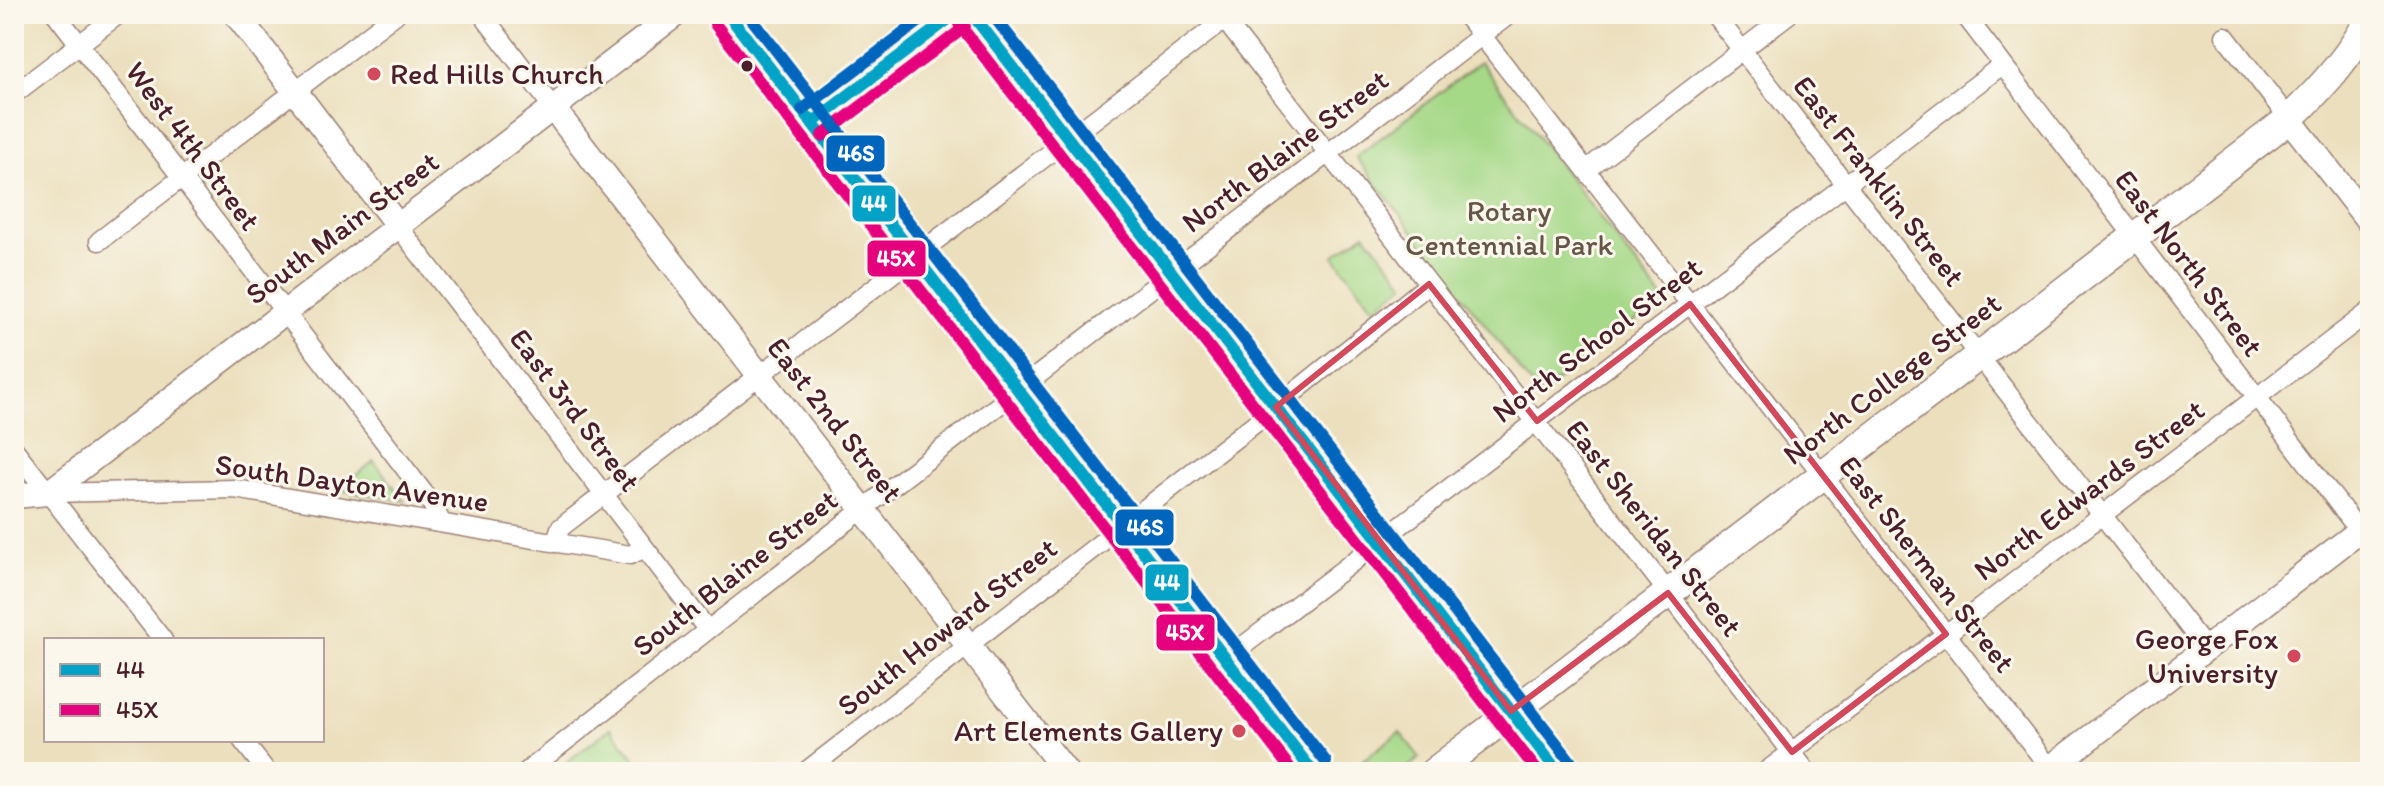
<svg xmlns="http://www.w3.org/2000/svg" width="2384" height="786" font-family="Itim,sans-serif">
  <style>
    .green { fill: #a5d887; stroke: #787c59; stroke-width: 2 }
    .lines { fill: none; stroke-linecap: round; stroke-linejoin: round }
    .street-casing { stroke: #9a7f74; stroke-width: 21 }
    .secondary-casing { stroke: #9a7f74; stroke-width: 27 }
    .primary-casing { stroke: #9a7f74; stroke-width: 31 }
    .street { stroke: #fff; stroke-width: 18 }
    .secondary { stroke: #fff; stroke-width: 24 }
    .primary { stroke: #fff; stroke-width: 28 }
    .bus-1-casing { stroke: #fbf7ec; stroke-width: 18 }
    .bus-2-casing { stroke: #fbf7ec; stroke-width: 18 }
    .bus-3-casing { stroke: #fbf7ec; stroke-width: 18 }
    .bus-1 { stroke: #04a2c6; stroke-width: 12 }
    .bus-2 { stroke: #e5007d; stroke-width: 12 }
    .bus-3 { stroke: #0065bd; stroke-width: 12 }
    .marked { fill: none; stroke: #d1495b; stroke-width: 6; stroke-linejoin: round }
    .bus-dot { fill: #4a1f2b; stroke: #fbf7ec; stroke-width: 3 }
    .poi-dot { fill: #d1495b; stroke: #fbf7ec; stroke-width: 3 }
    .labels { text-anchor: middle; stroke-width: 6; stroke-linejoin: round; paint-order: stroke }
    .poi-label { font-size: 30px; fill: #4a1f2b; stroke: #fbf7ec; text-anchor: end }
    .street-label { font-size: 30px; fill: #4a1f2b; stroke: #fbf7ec }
    .park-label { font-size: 30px; fill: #655647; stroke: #fbf7ec }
    .line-badge { stroke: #fbf7ec; stroke-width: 3 }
    .badge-label { font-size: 22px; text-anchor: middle; font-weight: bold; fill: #fff }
  </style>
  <rect width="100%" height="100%" fill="#fbf7ec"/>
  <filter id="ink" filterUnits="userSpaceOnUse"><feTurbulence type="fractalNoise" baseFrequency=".0125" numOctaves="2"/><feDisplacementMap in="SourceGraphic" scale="16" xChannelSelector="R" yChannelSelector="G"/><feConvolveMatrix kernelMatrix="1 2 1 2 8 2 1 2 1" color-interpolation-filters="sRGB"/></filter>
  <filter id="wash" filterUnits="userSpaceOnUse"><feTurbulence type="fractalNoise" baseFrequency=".006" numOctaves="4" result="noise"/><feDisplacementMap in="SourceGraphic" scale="32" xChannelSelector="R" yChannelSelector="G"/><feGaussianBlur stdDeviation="1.8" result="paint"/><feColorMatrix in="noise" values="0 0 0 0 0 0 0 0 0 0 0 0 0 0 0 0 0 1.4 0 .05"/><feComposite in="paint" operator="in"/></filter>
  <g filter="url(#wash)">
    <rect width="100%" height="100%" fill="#ebdfbd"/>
    <path class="green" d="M1480 62 1663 299 1539 395 1356 157Z
      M1365 233 1405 284 1374 308 1334 256Z
      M374 461 405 501 337 490Z
      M611 728 645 772H554Z
      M1400 732 1420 758 1401 772H1347Z"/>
  </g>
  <g filter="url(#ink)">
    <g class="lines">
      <g class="street-casing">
        <path id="street" d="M56 14 430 501 442 523
          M482 14 553 108
          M1220 14 1807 772
          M1465 14 2050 768
          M1714 14 2206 649
          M1964 14 2370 545
          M2225 36 2289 119
          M14 94 119 14
          M812 123 955 14
          M1586 170 1789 14
          M398 226 707 629
          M99 241 396 14
          M14 449 163 640
          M48 493 235 489 630 555 645 548
          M556 543 560 528 1232 14
          M1226 659 2002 65
          M242 740 267 772
          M526 772 863 509 1510 14
          M805 772 1276 407 1429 284
          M1765 772 2370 311"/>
      </g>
      <g class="secondary-casing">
        <path id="secondary" d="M236 14 398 226
          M553 108 1066 772
          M2289 119 2370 223
          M14 496 48 493 676 14
          M2045 772 2370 523"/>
      </g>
      <g class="primary-casing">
        <path id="primary" d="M728 14 1313 772
          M972 14 1558 772
          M1434 772 2289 119C2321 89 2350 57 2370 18"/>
      </g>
      <use href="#street" class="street"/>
      <use href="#secondary" class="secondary"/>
      <use href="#primary" class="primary"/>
      <g class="bus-1-casing">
        <path id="bus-1" d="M728 14 1313 772
          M972 14 1558 772
          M812 123 955 14"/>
      </g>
      <g class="bus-2-casing">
        <path id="bus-2" d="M715 24 1293 772
          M959 24 1538 772
          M822 136 965 27"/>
      </g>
      <g class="bus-3-casing">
        <path id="bus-3" d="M748 14 1326 762
          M992 14 1571 762
          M802 110 929 14"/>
      </g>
      <use href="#bus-1" class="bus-1"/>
      <use href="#bus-2" class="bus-2"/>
      <use href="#bus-3" class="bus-3"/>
    </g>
  </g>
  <path class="marked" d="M1429 284 1537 421 1690 304 1946 634 1792 752 1668 593 1511 711 1276 407Z"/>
  <circle class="bus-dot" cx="747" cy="66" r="7"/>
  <g class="poi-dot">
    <circle cx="374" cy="74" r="8"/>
    <circle cx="2294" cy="656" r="8"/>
    <circle cx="1239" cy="731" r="8"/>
  </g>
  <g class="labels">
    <g class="poi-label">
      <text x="390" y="84" text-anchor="start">Red Hills Church</text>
      <text x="2278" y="649">George Fox<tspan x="2278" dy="34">University</tspan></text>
      <text x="1223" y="741">Art Elements Gallery</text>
    </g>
    <g class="street-label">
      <text transform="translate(193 146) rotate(53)" y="10">West 4th Street</text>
      <text transform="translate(1285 151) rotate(-37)" y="10">North Blaine Street</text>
      <text transform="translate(1879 181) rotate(52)" y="10">East Franklin Street</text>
      <text transform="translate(342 228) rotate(-37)" y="10">South Main Street</text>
      <text transform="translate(2189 263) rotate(53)" y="10">East North Street</text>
      <text transform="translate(1597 340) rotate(-37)" y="10">North School Street</text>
      <text transform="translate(1892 379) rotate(-37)" y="10">North College Street</text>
      <text transform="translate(575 410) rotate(53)" y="10">East 3rd Street</text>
      <text transform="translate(835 420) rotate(52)" y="10">East 2nd Street</text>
      <text transform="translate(352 483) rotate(8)" y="10">South Dayton Avenue</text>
      <text transform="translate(2089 490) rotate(-37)" y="10">North Edwards Street</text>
      <text transform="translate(1654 528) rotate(52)" y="10">East Sheridan Street</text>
      <text transform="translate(1927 564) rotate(52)" y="10">East Sherman Street</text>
      <text transform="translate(735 573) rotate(-38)" y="10">South Blaine Street</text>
      <text transform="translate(947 627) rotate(-38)" y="10">South Howard Street</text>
    </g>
    <g class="park-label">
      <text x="1509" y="221">Rotary<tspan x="1509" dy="34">Centennial Park</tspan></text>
    </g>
  </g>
  <g class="line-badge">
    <rect x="825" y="134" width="61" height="39" rx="8" fill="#0065bd"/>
    <rect x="851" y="184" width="46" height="39" rx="8" fill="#04a2c6"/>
    <rect x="866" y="239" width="61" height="39" rx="8" fill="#e5007d"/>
    <rect x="1114" y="508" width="61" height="39" rx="8" fill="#0065bd"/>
    <rect x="1144" y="563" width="46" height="39" rx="8" fill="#04a2c6"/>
    <rect x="1155" y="613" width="61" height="39" rx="8" fill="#e5007d"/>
  </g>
  <g class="badge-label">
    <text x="856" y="161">46S</text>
    <text x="874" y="211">44</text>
    <text x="896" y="266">45X</text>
    <text x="1145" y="535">46S</text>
    <text x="1167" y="590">44</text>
    <text x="1185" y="640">45X</text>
  </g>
  <rect width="2384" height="786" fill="none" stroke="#fbf7ec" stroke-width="48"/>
  <rect x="44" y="638" width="280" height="104" fill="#fbf7ec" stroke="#b4a19f" stroke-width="2"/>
  <rect x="60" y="664" width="40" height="12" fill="#04a2c6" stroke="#b4a19f" stroke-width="2"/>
  <text x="116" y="678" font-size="24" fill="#4a1f2b">44</text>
  <rect x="60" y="704" width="40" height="12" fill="#e5007d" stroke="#b4a19f" stroke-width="2"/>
  <text x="116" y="718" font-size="24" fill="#4a1f2b">45X</text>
</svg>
